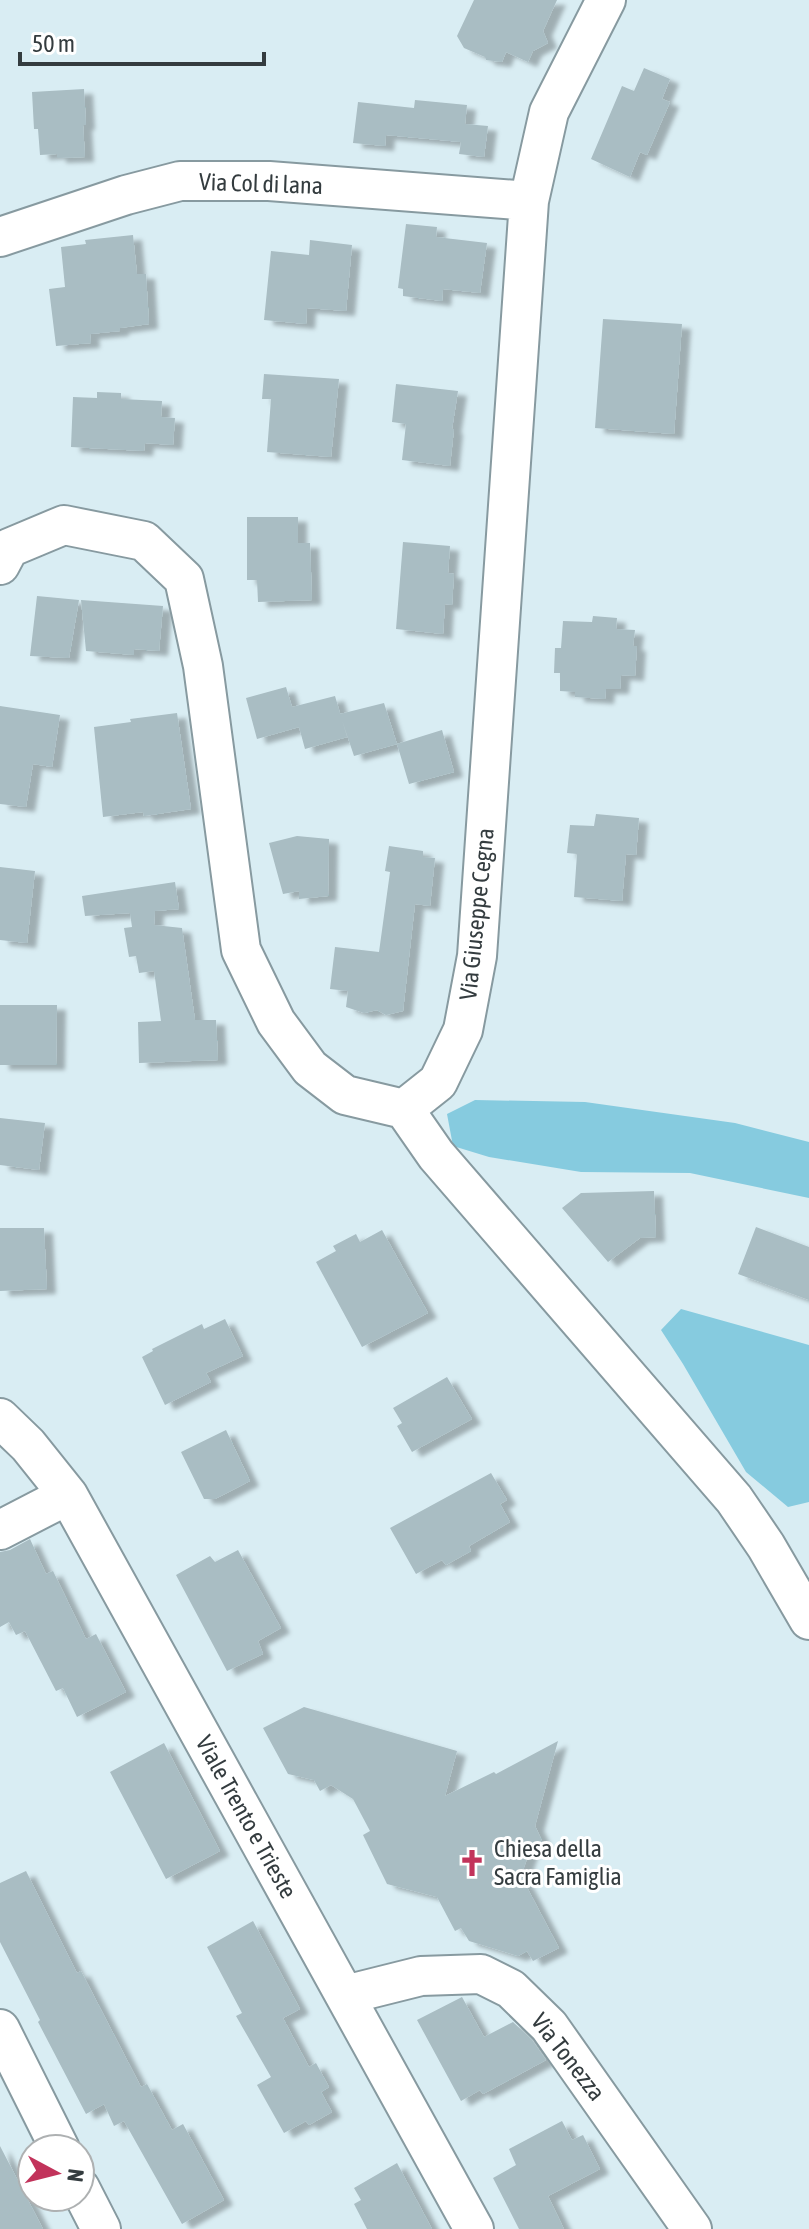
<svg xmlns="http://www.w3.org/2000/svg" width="809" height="2229" font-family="'Asap Condensed',sans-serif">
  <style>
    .green { fill: #86cbdf }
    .building { fill: #a9bdc3; filter: url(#shadow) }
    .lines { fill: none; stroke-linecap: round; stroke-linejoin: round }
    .street-casing { stroke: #879aa0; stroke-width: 42 }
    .street { stroke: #fff; stroke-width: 38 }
    .labels { text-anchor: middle; stroke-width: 6; stroke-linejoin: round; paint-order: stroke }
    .street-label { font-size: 24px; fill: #343c3f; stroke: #fff }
    .poi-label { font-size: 24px; fill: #343c3f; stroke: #fff; text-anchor: start }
  </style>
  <defs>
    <filter id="shadow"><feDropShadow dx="9" dy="5" stdDeviation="2" flood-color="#0004"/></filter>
  </defs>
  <rect width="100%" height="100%" fill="#d9edf3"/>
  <path class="green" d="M475 1100 585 1102 735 1123 809 1142V1198L690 1173 581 1172 489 1157 453 1146 447 1114Z
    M681 1309 809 1345V1502L788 1507 746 1472 683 1364 661 1330Z"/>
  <path class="building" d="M474 0H557L543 31 548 43 533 51 528 62 506 52 502 62 486 60 485 57 464 48 457 36Z
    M644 68 670 79 662 99 670 102 647 155 640 152 630 177 591 159 622 86 634 91Z
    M84 89 86 125H83L85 157 57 158V154L40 155 38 129H34L32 92Z
    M415 100 467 105 465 124 488 126 484 157 459 154 461 142 386 135 385 146 353 143 358 102 414 108Z
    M406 224 437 227 436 237 487 243 480 293 443 289 442 301 403 296V289L398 288Z
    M133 235 137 274H146L149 324 120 328V331L90 334 91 343 56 346 49 289 65 287 61 247 86 244 85 240Z
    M310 240 352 245 346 311 307 308 306 324 264 320 271 251 309 255Z
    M603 319 682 324 674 434 595 428Z
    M264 374 339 379 331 457 267 452 271 399H262Z
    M396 384 458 391 452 429H454L450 466 402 460 406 424 392 422Z
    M97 392 121 393V399L162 401 161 417 175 418 173 445 145 443 144 451 71 447 73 397 97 398Z
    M247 517H298V543H310L312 600 258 602 257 580H247Z
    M403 542 450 546 448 573 454 574 452 605 445 604 443 634 396 629Z
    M37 596 79 600 69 658 30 656Z
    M81 600 163 606 159 651 134 649V655L86 651Z
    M593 616 617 618 616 629 635 630 633 646H637L635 676 621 675 620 689H606L605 699 575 697V692L560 691V673H554L555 648H561L563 621 592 622Z
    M286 687 292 707 335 696 347 737 305 749 299 727 257 739 246 698Z
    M384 703 397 744 442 730 454 772 409 784 397 744 354 756 340 714Z
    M0 706 60 715 52 767 33 764 26 807 0 804Z
    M177 713 191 809 144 816 143 812 103 817 94 727 131 722 130 719Z
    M596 814 639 818 636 855 626 854 622 901 574 897 577 854 567 853 570 825 594 826Z
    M297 836 329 839 328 896 299 899V891L283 894 269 843Z
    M389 846 423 851V857L435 858 430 906 415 904 403 1011 386 1015 377 1010 364 1013 346 1007 348 991 330 989 335 947 379 952 390 872 385 871Z
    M0 867 35 871 27 943 0 940Z
    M175 882 179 909 155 911 154 925 182 928 195 1020H216L218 1060 139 1063 138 1022 161 1021 154 971 139 973 136 956 129 957 124 928 132 927 130 913 85 916 82 896Z
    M0 1005H57L56 1065H0Z
    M0 1118 45 1123 39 1170 0 1165Z
    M654 1191 656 1237 640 1238 608 1262 562 1208 581 1193Z
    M756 1227 809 1247V1300L738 1274Z
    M0 1228H44L47 1289 0 1291Z
    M382 1230 428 1313 362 1347 316 1262 336 1251 333 1246 356 1234 360 1242Z
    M225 1319 243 1356 206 1373 211 1382 165 1405 142 1357 153 1351 152 1349 202 1324 204 1329Z
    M447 1377 472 1419 412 1452 397 1426 402 1423 393 1408Z
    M226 1430 250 1481 215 1499H204L181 1452Z
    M491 1473 507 1500 500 1504 510 1522 469 1546 471 1551 446 1565 442 1560 416 1574 390 1528Z
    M30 1539 46 1574 53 1571 86 1639 96 1634 126 1692 77 1717 63 1688 56 1691 25 1631 16 1635 9 1622 0 1627V1552L10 1550Z
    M238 1550 281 1628 258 1641 263 1654 227 1671 176 1575 210 1556 215 1562Z
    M304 1707 457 1751 445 1796 494 1772 496 1774 558 1741 535 1826 543 1843 530 1850 521 1876 559 1948 533 1961 527 1951 518 1956 469 1941 461 1928 455 1931 437 1897 387 1884 363 1835 370 1831 353 1799 331 1785 320 1791 314 1780 288 1774 263 1728Z
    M164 1743 220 1851 166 1879 110 1772Z
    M26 1871 77 1973 81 1971 141 2087 147 2084 172 2130 183 2124 224 2200 182 2224 124 2121 114 2126 104 2104 86 2114 38 2022 40 2020 0 1942V1883Z
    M253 1921 300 2009 283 2018 309 2067 316 2063 329 2087 321 2092 332 2112 309 2125 306 2121 284 2133 257 2085 271 2077 236 2016 242 2013 207 1947Z
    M462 1997 484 2037 513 2022 532 2040 546 2060 483 2094 480 2090 461 2101 417 2020Z
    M562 2121 572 2140 583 2135 600 2169 548 2196 564 2229H519L493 2178 516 2165 509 2149Z
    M0 2146 43 2229H0Z
    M397 2163 432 2229H367L354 2204 361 2200 354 2188Z"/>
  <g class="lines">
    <g class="street-casing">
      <path id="street" d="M0 237 126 195 180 181H269L529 201
        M0 565 9 548 64 525 144 541 184 579 203 666 241 950 276 1022 310 1068 345 1095 404 1109 438 1082 463 1030 477 956 529 201 549 112 606 0
        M404 1109 436 1155 734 1499 766 1546 809 1620
        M0 1418 28 1445 68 1495 474 2229
        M0 1530 68 1495
        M345 1995 421 1976 481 1974 511 1989 549 2026 692 2229
        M0 2029 60 2149
        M80 2188 101 2229"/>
    </g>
    <use href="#street" class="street"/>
  </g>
  <defs>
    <g id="church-bare" transform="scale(2.16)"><path d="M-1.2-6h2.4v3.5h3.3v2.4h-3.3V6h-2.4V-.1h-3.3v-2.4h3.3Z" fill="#c2335b" stroke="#fff" stroke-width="2.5" paint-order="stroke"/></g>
  </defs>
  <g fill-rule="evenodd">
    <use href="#church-bare" x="472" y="1863"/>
  </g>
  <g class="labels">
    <g class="street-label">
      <text transform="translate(261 184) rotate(2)" y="8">Via Col di lana</text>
      <text transform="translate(477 914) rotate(-84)" y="8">Via Giuseppe Cegna</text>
      <text transform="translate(246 1817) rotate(61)" y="8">Viale Trento e Trieste</text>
      <text transform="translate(568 2057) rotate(52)" y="8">Via Tonezza</text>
    </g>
    <g class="poi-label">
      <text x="494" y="1857">Chiesa della<tspan x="494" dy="28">Sacra Famiglia</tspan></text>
    </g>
  </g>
  <g transform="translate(56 2173) rotate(97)"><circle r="38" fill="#ffffff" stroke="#aeb1b2" stroke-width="2"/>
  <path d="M0-6L14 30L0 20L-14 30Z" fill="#c2335b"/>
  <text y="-12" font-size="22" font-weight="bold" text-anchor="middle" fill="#343c3f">N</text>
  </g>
  <path d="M20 52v12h244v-12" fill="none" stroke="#343c3f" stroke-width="4"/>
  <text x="32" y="52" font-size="24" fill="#343c3f" stroke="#ffffff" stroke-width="6" paint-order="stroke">50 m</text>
</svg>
